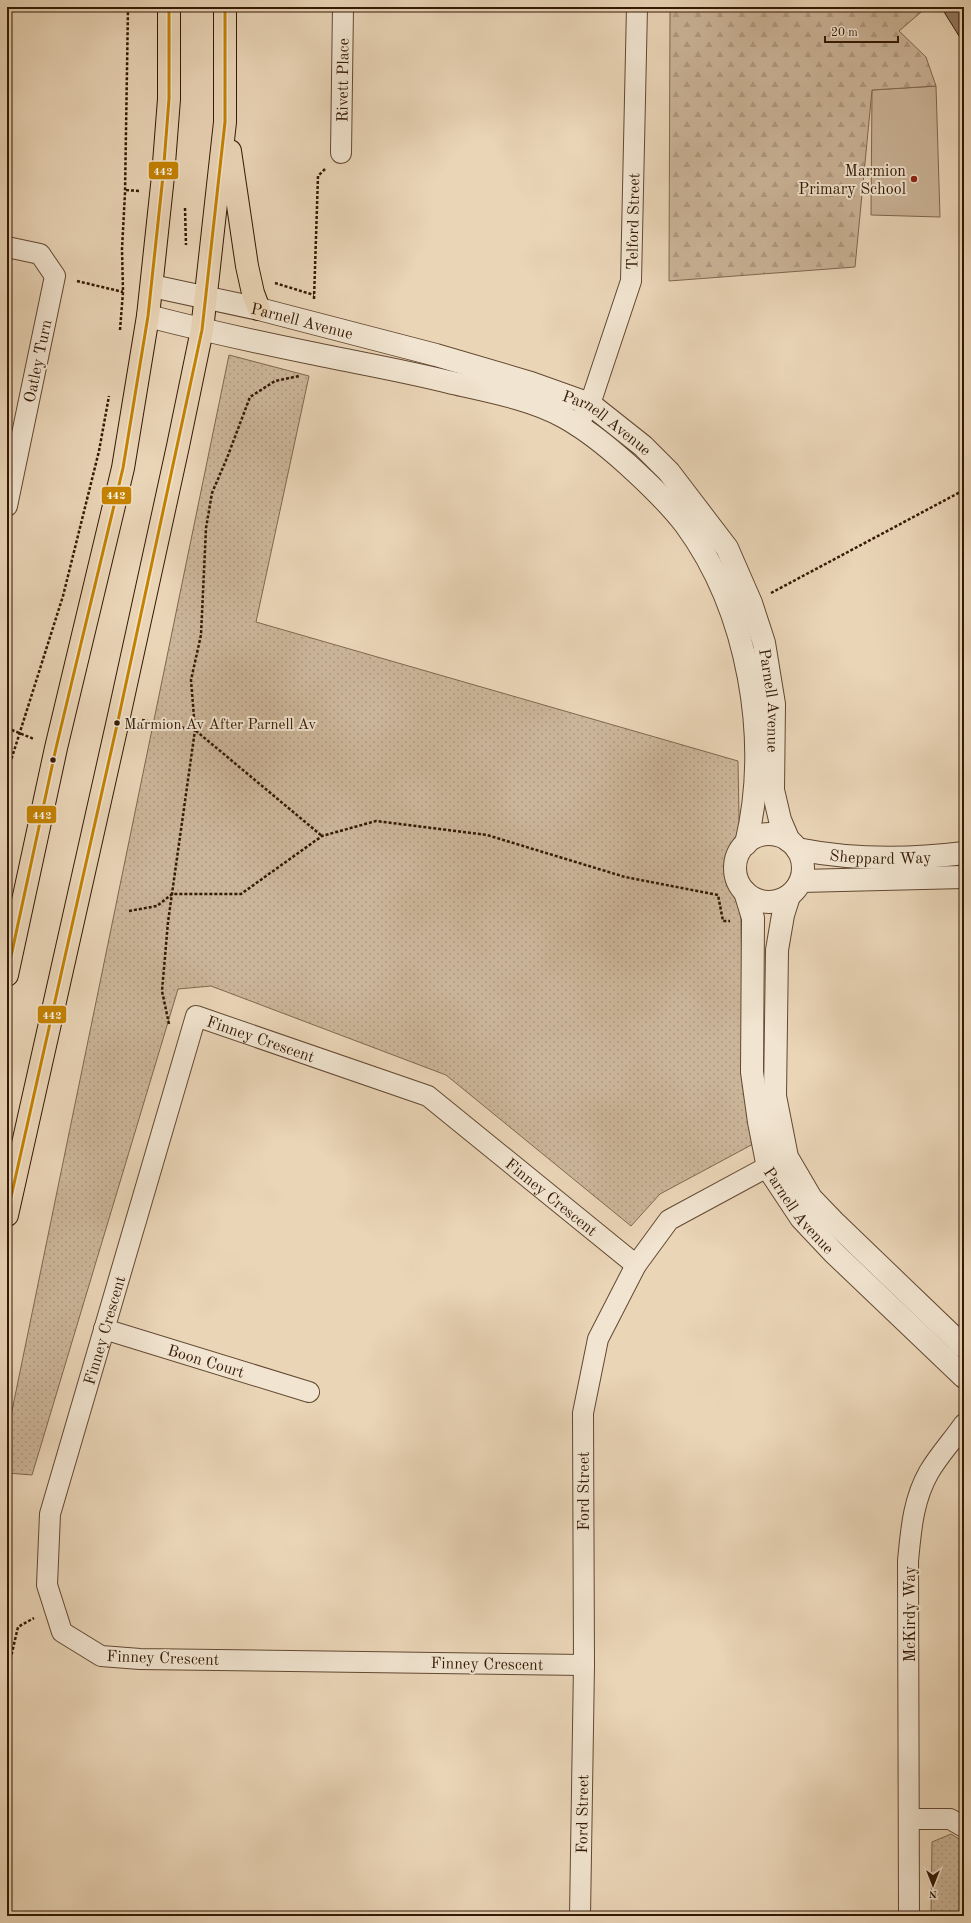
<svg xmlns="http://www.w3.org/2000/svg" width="971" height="1923" font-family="'Old Standard TT',serif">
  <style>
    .green { fill: #cbb599; stroke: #80674e }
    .forest { fill: url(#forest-firs); stroke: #80674e }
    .park { fill: url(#park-dots); stroke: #80674e }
    .building { fill: #937b61; stroke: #341904 }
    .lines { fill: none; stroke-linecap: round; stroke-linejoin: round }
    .minor-casing { stroke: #624831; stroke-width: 22 }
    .tertiary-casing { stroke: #624831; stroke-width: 24 }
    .trunk-casing { stroke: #341904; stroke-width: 24 }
    .path { stroke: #341904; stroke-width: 2.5; stroke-dasharray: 3 2; stroke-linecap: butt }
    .minor { stroke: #f1e4d0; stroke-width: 20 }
    .tertiary { stroke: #f1e4d0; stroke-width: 22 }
    .trunk { stroke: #ead5b7; stroke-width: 22 }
    .bus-1-casing { stroke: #f1e4d0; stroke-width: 6 }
    .bus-1 { stroke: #c68301; stroke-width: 3 }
    .poi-dot { fill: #8f2418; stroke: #f1e4d0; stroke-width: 1.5 }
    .bus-dot { fill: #341904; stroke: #f1e4d0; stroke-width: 1.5 }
    .labels { text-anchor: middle; stroke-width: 4; stroke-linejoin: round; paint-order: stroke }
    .bus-label { font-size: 15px; fill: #341904; stroke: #f1e4d0; text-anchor: start }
    .street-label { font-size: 16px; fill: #341904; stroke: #f1e4d0 }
    .poi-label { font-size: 16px; fill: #341904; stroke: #f1e4d0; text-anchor: end }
    .line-badge { stroke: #f1e4d0; stroke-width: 1.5 }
    .badge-label { font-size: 11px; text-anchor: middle; font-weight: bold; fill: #fff }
  </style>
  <defs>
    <pattern id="forest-firs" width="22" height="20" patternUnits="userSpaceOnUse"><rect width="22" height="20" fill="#cbb599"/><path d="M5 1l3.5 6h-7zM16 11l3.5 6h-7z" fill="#af9b82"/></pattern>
    <pattern id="park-dots" width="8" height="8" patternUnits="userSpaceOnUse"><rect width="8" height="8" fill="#cbb599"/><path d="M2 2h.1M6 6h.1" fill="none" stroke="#af9b82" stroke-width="1.8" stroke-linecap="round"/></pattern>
  </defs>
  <rect width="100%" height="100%" fill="#ead5b7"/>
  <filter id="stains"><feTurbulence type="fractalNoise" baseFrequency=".005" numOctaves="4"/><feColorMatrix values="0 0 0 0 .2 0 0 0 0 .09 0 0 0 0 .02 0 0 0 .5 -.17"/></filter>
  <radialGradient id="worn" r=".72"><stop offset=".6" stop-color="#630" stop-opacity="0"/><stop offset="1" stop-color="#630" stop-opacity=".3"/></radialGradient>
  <path class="green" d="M936 86 940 217 871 215 872 90Z"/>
  <path class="forest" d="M670 7H927L899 31 926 57 936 86 872 90 855 267 669 281Z"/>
  <path class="park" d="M229 355 309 376 256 622 738 761 744 1087 755 1143 660 1194 631 1226 446 1075 211 986 178 989 32 1475 7 1473V1435Z
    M951 1834 964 1842V1916H931L932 1842Z"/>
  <path class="building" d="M941 7H964V44Z"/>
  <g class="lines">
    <g class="minor-casing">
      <g id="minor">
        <path id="s1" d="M341 153 343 7"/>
        <path d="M7 247 40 254 55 276 7 506"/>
        <path id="s2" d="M577 426 590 404 631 281 637 7"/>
        <path id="s3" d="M104 1329 309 1392"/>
        <path id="s4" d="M584 1665 140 1659 101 1656 62 1632 47 1585 50 1514 196 1016 428 1096 636 1265"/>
        <path d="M910 1819H950L964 1827"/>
        <path id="s5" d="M580 1916 584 1665 583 1413 598 1339 636 1265 669 1220 782 1159"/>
        <path d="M909 1916 908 1561C911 1530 913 1500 929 1472 939 1455 953 1440 964 1424"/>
      </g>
    </g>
    <g class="tertiary-casing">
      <g id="tertiary">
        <path id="s6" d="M152 286 259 309 436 355 531 383 590 404 643 446 669 472 727 548 751 603 764 643 774 704 773 790 780 820 789 841"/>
        <path d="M148 316C202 330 257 342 311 353 359 363 406 371 453 383 488 391 532 399 564 417 586 429 608 447 627 464 648 483 668 502 685 524 749 611 771 740 746 844"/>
        <circle cx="769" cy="868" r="34"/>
        <path id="s7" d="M797 849C852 860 908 860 964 853"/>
        <path d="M801 881 964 877"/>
        <path id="s8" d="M745 892 753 918 752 1072 759 1122 768 1168 801 1218 833 1252 964 1377"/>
        <path d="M789 896 783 915 777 950 775 1096 787 1157 811 1198 836 1224 964 1347"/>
      </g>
    </g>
    <g class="trunk-casing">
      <path id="trunk" d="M230 151 247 266 253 293 259 309
        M7 975 56 748 123 468 148 316 163 176 169 99V7
        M7 1215 119 716 178 446 202 330 225 122V7"/>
    </g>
    <path class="path" d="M126 190 139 191
      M185 208 186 245
      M77 281 123 292
      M275 283 314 295
      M314 299 318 176 325 169
      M120 330 123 292 122 249 125 193 128 7
      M771 593 964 490
      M142 720 195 730 322 836
      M7 728 34 739
      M7 773 63 596 99 451 109 396
      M129 911 157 906 172 894H241L322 836 376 821 487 835 625 877 718 895 723 921H730
      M169 1024 162 991 168 922 195 730 191 680 201 635 206 528 212 493 227 458 250 397 275 381 299 376
      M7 1674 18 1627 34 1618"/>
    <use href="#minor" class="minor"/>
    <use href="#tertiary" class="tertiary"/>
    <use href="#trunk" class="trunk"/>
    <g class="bus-1-casing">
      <path id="bus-1" d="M7 975 56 748 123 468 148 316 163 176 169 99V7
        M7 1215 119 716 202 330 225 122V7"/>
    </g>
    <use href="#bus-1" class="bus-1"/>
  </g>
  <circle class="poi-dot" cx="914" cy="179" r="4"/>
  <g class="bus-dot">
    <circle cx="117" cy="723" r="3.5"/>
    <circle cx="53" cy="760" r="3.5"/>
  </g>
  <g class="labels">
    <g class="bus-label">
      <text x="124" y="729">Marmion Av After Parnell Av</text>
    </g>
    <g class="street-label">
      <text dy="6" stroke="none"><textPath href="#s1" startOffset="73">Rivett Place</textPath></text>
      <text dy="6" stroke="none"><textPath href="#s2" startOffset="215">Telford Street</textPath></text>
      <text dy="6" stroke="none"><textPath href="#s6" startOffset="154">Parnell Avenue</textPath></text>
      <text transform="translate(37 361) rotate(-78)" y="6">Oatley Turn</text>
      <text dy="6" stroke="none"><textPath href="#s6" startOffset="478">Parnell Avenue</textPath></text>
      <text dy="6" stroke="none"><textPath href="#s6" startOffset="814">Parnell Avenue</textPath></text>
      <text dy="6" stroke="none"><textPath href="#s7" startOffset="84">Sheppard Way</textPath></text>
      <text dy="6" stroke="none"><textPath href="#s4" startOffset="1237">Finney Crescent</textPath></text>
      <text dy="6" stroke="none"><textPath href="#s4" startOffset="1573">Finney Crescent</textPath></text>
      <text dy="6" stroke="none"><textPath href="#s8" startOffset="331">Parnell Avenue</textPath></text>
      <text dy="6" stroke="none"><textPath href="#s4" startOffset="841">Finney Crescent</textPath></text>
      <text dy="6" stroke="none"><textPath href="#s3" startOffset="107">Boon Court</textPath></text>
      <text transform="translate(583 1491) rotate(-90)" y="6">Ford Street</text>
      <text transform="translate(909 1614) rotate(-90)" y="6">McKirdy Way</text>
      <text transform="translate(163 1657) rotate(2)" y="6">Finney Crescent</text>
      <text transform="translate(487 1663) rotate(1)" y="6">Finney Crescent</text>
      <text dy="6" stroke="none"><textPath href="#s5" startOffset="102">Ford Street</textPath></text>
    </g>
    <g class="poi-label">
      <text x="906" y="176">Marmion<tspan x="906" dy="18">Primary School</tspan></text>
    </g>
  </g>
  <g class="line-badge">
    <rect x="148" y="161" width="31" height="19" rx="4" fill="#c68301"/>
    <rect x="101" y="486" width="31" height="19" rx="4" fill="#c68301"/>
    <rect x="26" y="805" width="31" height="19" rx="4" fill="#c68301"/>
    <rect x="37" y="1005" width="30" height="19" rx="4" fill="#c68301"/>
  </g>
  <g class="badge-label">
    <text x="163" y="175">442</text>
    <text x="116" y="499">442</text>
    <text x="42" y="819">442</text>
    <text x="52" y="1019">442</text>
  </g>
  <rect width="971" height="1923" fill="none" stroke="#ead5b7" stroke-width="24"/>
  <rect x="8" y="8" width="955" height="1907" fill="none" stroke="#341904" stroke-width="2"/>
  <rect x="12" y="12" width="947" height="1899" fill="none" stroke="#341904"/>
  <g transform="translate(933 1885) rotate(180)" stroke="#f1e4d0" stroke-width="3" paint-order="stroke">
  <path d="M0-3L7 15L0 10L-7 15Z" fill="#341904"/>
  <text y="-6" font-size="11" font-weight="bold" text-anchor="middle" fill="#341904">N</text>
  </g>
  <path d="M825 36v6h73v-6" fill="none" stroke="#341904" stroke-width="2"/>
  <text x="831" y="36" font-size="12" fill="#341904" stroke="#f1e4d0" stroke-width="3" paint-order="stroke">20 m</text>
  <rect width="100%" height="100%" filter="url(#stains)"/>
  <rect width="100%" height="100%" fill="url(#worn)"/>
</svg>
